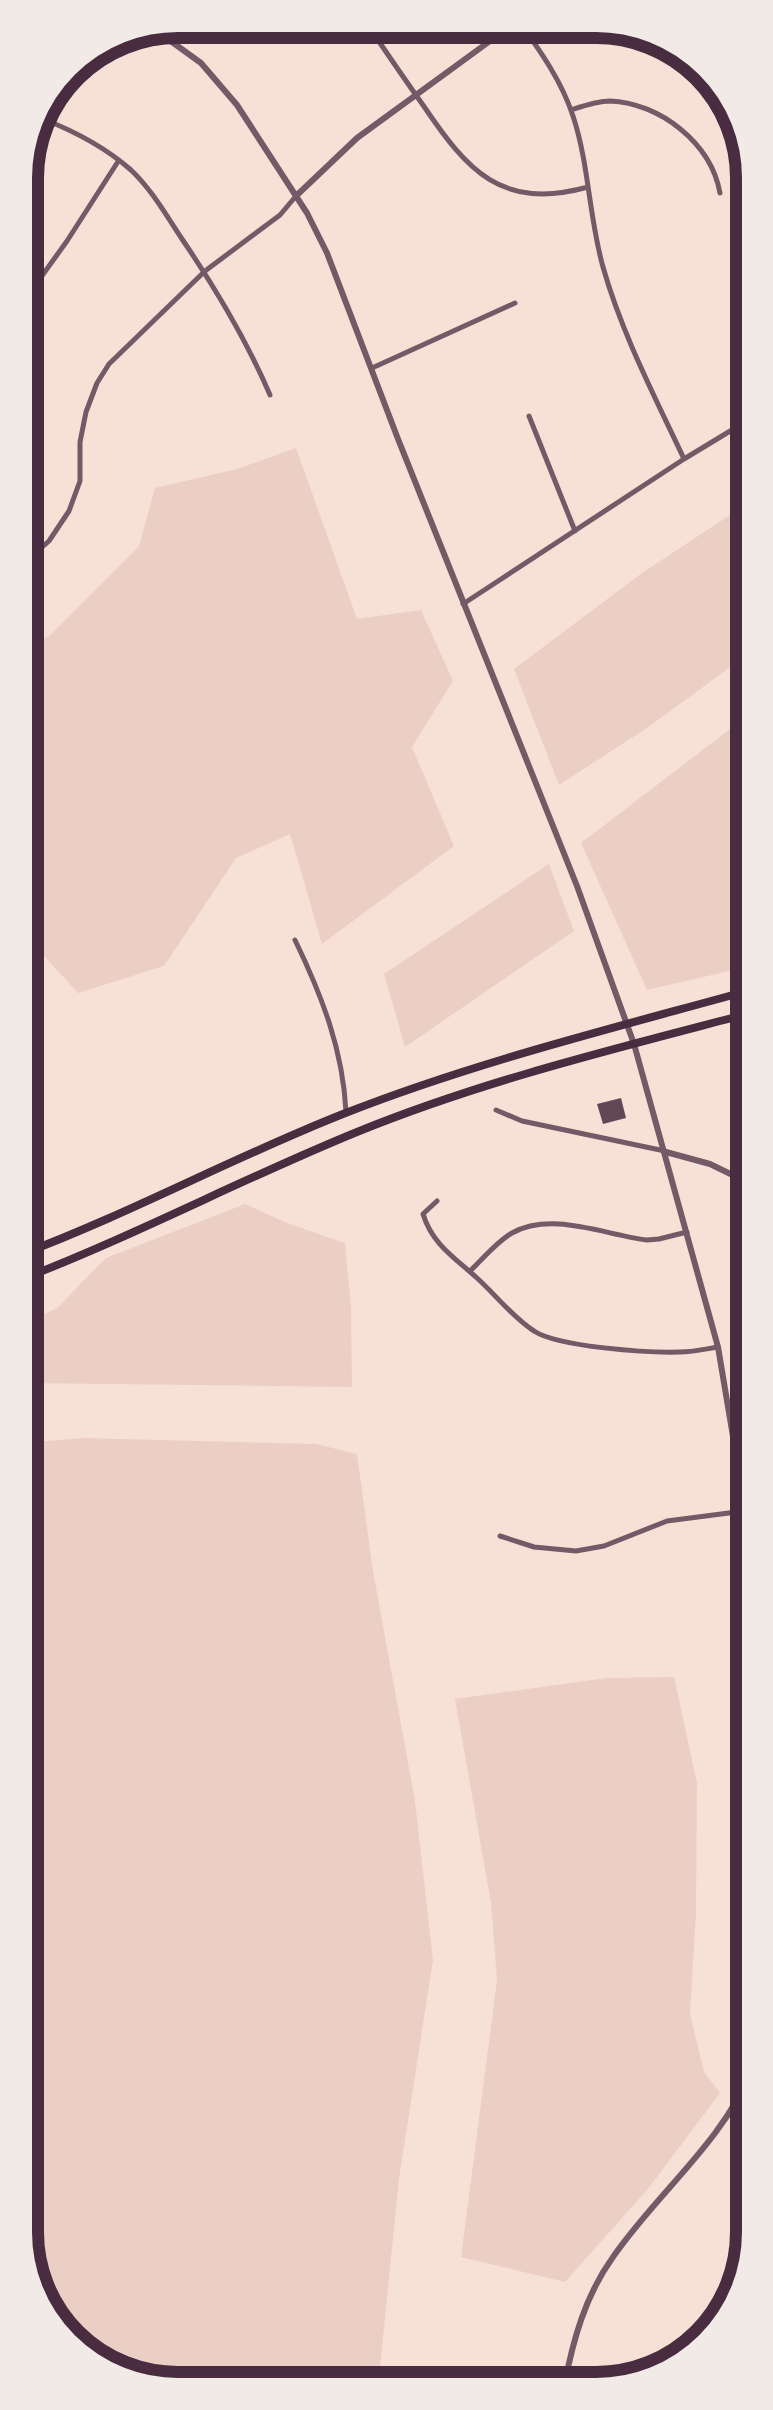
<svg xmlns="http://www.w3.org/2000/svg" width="773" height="2410" font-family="Karla,sans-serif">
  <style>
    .green { fill: #ebcfc5 }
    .building { fill: #644757 }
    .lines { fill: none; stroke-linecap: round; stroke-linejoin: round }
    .minor { stroke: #755966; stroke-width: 5 }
    .tertiary { stroke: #755966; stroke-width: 6 }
    .primary { stroke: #4a2c40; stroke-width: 8 }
    .rim { fill: none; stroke: #4a2c40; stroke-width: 12 }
  </style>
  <rect width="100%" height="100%" fill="#f7e1d7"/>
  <path class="green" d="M296 448 357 619 421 610 453 681 412 747 454 846 322 944 290 834 236 858 164 966 78 993 24 934 21 933V654L50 635 139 546 155 488 237 469Z
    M751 501V652L647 728 559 785 514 669 642 573Z
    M751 713V966L647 990 581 843Z
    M549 864 574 931 405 1047 384 974Z
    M245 1204 287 1223 345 1243 351 1306 352 1387 22 1383V1324L57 1308 106 1258Z
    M84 1438 316 1444 357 1454 373 1571 415 1801 433 1960 399 2179 378 2387H146L66 2344 23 2263 22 1443Z
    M674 1677 697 1783 696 1914 690 2014 704 2072 720 2093 648 2189 565 2282 461 2257 497 1980 491 1903 455 1699 606 1678Z"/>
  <path class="building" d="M621 1098 626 1118 603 1124 597 1104Z"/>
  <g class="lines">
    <path class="minor" d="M365 21C384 49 403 77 423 105 467 170 501 211 588 187
      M519 22C540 50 562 82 573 116 589 164 589 218 603 267 622 334 655 397 684 459
      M571 110C583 106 597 101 610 101 660 103 711 143 720 193
      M43 119C74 131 106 148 131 170 152 190 166 215 182 239 216 289 246 339 270 395
      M21 305 67 241 119 160
      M372 368 515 303
      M529 416 575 531
      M21 566 49 541 69 511 80 481V442L86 412 97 383 109 364 205 271 280 215 296 196
      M463 604 684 459 750 419
      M295 940C322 996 343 1050 346 1112
      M496 1110 522 1121 665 1151
      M22 1189 38 1248
      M437 1201 423 1214C432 1244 455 1258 477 1278 496 1295 513 1318 534 1331 558 1347 649 1353 680 1352 693 1352 706 1349 718 1347
      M470 1271C483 1259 496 1242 512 1233 552 1211 605 1235 647 1240L659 1239 687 1232
      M500 1536 534 1547 576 1551 604 1546 667 1521 752 1510"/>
    <path class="tertiary" d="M154 29 201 63 237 105 307 213 327 253 398 439 577 886 634 1044 718 1347 752 1550
      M296 196 357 138 516 22
      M666 1152 710 1164 751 1184
      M564 2387C573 2340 585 2296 613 2257 658 2192 721 2144 752 2070"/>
    <path class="primary" d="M22 1254C131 1213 234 1157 343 1114 475 1062 614 1028 751 990
      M22 1279C136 1235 244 1178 357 1132 485 1080 618 1048 751 1013"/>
  </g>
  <path d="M0 0H773V2410H0ZM178 38H596A140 140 0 0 1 736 178V2232A140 140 0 0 1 596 2372H178A140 140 0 0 1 38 2232V178A140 140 0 0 1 178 38Z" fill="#f1eae7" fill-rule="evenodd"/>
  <path class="rim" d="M178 38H596A140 140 0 0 1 736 178V2232A140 140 0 0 1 596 2372H178A140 140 0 0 1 38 2232V178A140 140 0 0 1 178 38Z"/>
</svg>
